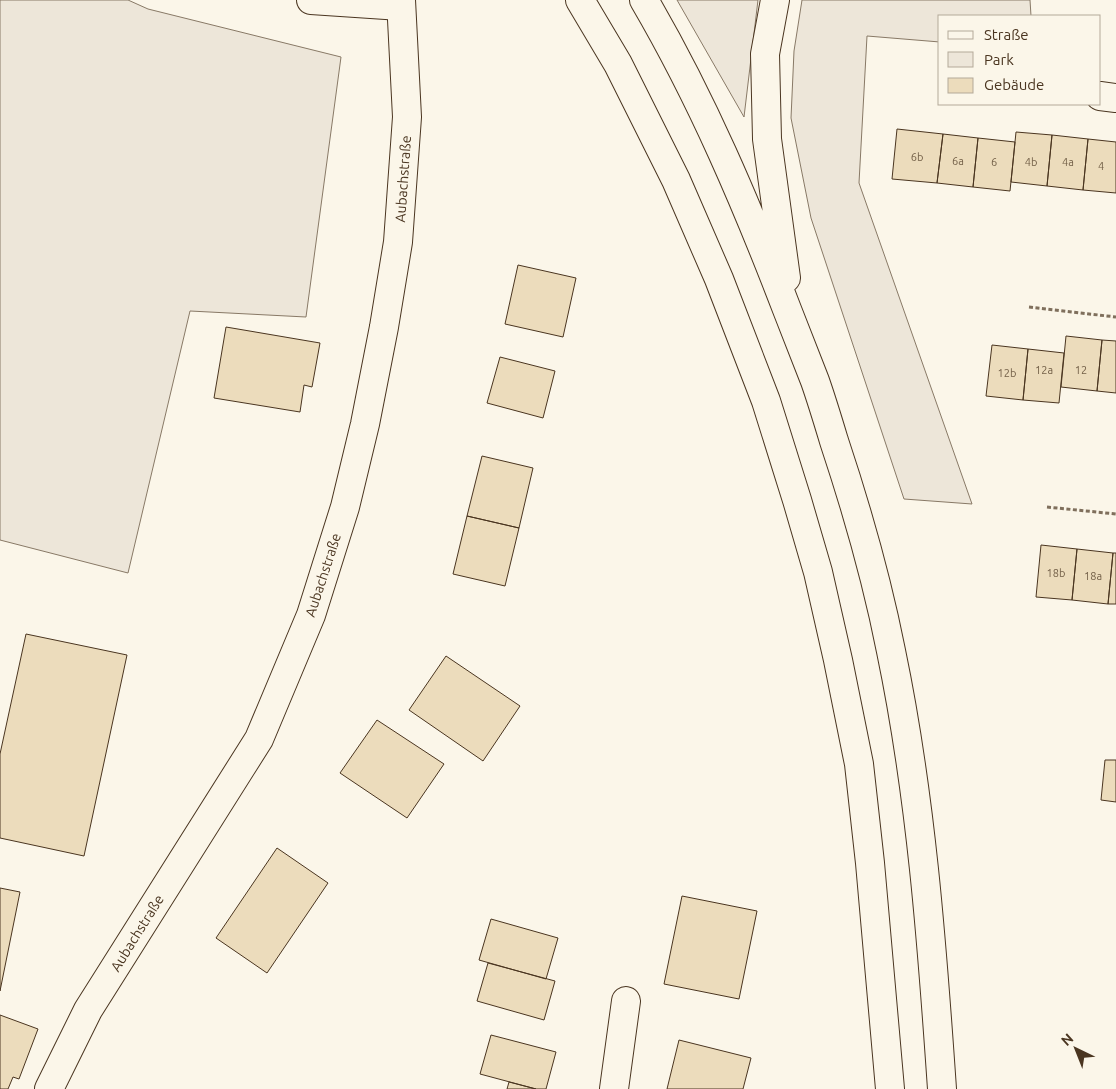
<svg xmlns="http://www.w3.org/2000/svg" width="1116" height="1089" font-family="Ubuntu,sans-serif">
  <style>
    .green { fill: #ede6d9; stroke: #887966 }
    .building { fill: #ecdcbc; stroke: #4a3520 }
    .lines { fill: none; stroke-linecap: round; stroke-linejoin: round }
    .street-casing { stroke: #4a3520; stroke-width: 30 }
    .secondary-casing { stroke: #4a3520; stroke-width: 30 }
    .highway-casing { stroke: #4a3520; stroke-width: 30 }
    .path { stroke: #7f6f5c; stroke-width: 3; stroke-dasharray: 4 2.5; stroke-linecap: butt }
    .street { stroke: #fbf6e9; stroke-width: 28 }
    .secondary { stroke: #fbf6e9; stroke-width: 28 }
    .highway { stroke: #fbf6e9; stroke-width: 28 }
    .labels { text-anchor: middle; stroke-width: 4; stroke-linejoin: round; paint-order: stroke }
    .number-label { font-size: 11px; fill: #725f47 }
    .street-label { font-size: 14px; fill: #4a3520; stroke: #fbf6e9 }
  </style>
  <rect width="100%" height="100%" fill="#fbf6e9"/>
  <path class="green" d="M0 0H128L148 9 341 57 306 317 190 311 128 573 0 540Z
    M677 0H758L744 117Z
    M802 0H1030L1031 16H940V42L867 36 859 183 972 504 904 499 811 218 791 118 794 51Z"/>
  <path class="building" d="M897 129 943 134 937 183 892 179Z
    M1016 132 1052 135 1047 186 1011 182Z
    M943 134 978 138 973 187 937 183Z
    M1052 135 1088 139 1083 190 1047 186Z
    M978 138 1015 142 1010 191 973 187Z
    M1088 139 1116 142V193L1083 190Z
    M518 265 576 278 563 337 505 324Z
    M226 327 320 343 312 387 304 385 300 412 214 398Z
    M1066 336 1102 340 1097 391 1061 387Z
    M1102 340 1116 341V393L1097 391Z
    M992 345 1028 349 1023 400 986 396Z
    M1028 349 1064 353 1059 403 1023 400Z
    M500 357 555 371 543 418 487 403Z
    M482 456 533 468 519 528 467 516Z
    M467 516 519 528 505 586 453 574Z
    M1041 545 1077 549 1072 600 1036 597Z
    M1077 549 1113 553 1108 604 1072 600Z
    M1113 553H1116V604H1108Z
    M26 634 127 655 84 856 0 838V754Z
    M446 656 520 706 483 761 409 710Z
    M377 720 444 764 407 818 340 773Z
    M1105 760H1116V802L1101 800Z
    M277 848 328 883 267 973 216 938Z
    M0 888 20 892 0 991Z
    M682 896 757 911 739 999 664 984Z
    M491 919 558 938 546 979 479 960Z
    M488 963 555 981 544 1020 477 1001Z
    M0 1015 38 1029 19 1079 13 1077 8 1089H0Z
    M491 1035 556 1052 546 1089H536L480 1074Z
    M679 1040 751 1058 743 1089H667Z
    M509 1082 536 1089H507Z"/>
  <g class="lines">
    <g class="street-casing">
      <path id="street" d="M1100 96 1116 98
        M614 1089 626 1001"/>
    </g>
    <g class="secondary-casing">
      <path id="secondary" d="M49 1089 88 1010 259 739 311 615 345 507 365 424 384 327 398 242 407 117 401 0"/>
    </g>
    <g class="highway-casing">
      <path id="highway" d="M311 0 401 6
        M580 0 618 64 676 180 719 279 766 401 797 500 818 572 838 660 859 764 870 863 890 1089
        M644 0C702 99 747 205 788 312 797 335 806 358 815 381 822 401 828 421 834 441 857 510 877 580 891 651 921 795 932 943 942 1089
        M775 0 765 54 767 139 786 278"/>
    </g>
    <path class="path" d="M1029 307 1116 317
      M1047 507 1116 514"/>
    <use href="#street" class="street"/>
    <use href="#secondary" class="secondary"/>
    <use href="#highway" class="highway"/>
  </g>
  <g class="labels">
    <g class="number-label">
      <text x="917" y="161">6b</text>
      <text x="958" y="165">6a</text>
      <text x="994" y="166">6</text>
      <text x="1031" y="166">4b</text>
      <text x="1068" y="166">4a</text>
      <text x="1101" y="170">4</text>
      <text x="1044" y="374">12a</text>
      <text x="1081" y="374">12</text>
      <text x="1007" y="377">12b</text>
      <text x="1056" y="577">18b</text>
      <text x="1093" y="580">18a</text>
    </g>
    <g class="street-label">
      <text transform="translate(403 179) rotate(-86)" y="5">Aubachstraße</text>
      <text transform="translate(323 575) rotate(-72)" y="5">Aubachstraße</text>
      <text transform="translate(137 933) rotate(-58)" y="5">Aubachstraße</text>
    </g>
  </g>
  <rect x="938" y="15" width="162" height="90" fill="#fbf6e9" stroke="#b4a999"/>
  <rect x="948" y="31" width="25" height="8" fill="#fbf6e9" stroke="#b4a999"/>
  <text x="984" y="40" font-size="15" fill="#4a3520">Straße</text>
  <rect x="948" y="52" width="25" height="15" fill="#ede6d9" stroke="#b4a999"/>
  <text x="984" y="65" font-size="15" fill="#4a3520">Park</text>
  <rect x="948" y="78" width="25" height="15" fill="#ecdcbc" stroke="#b4a999"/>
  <text x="984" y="90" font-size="15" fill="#4a3520">Gebäude</text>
  <g transform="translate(1076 1049) rotate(317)" stroke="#fbf6e9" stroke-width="4" paint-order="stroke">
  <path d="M0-4L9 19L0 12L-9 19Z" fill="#4a3520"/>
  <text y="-8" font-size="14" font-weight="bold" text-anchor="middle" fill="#4a3520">N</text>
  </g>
</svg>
